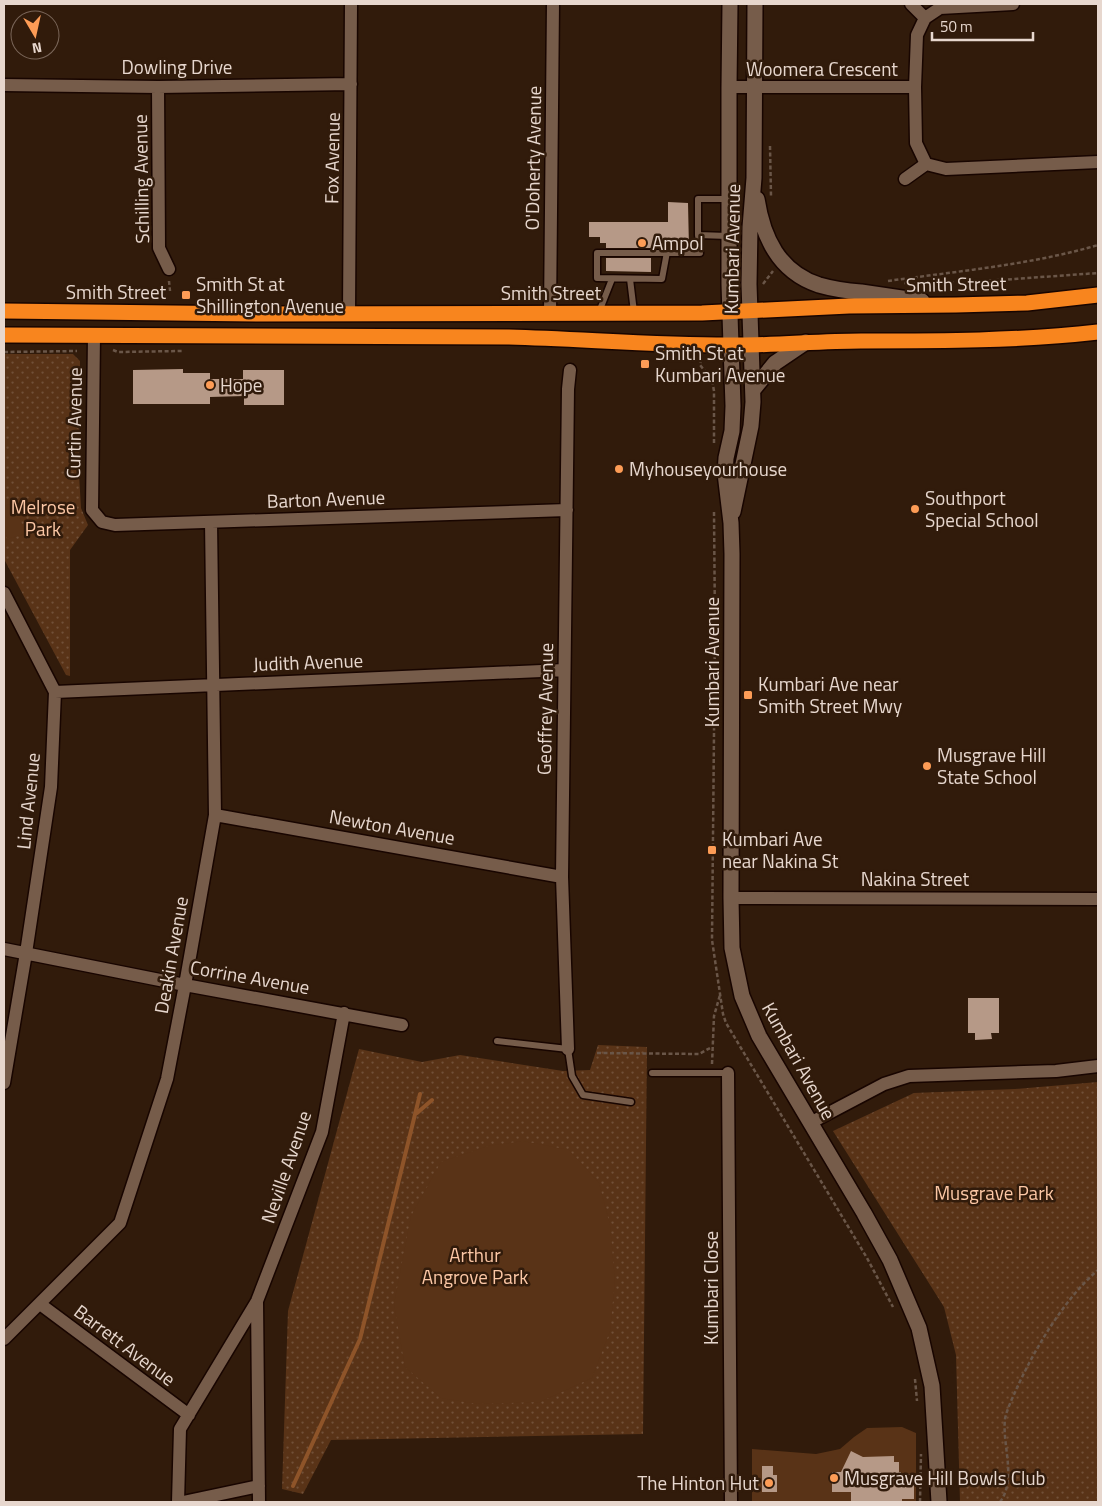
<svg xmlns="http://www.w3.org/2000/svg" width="1102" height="1506" font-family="'Titillium Web',sans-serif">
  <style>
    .park { fill: url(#park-dots) }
    .garden { fill: #593317 }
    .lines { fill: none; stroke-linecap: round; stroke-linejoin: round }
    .stream { stroke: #8e5429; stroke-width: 4 }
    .building { fill: #b69987 }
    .lane-casing { stroke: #180500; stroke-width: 9 }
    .street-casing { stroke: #180500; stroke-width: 15 }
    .secondary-casing { stroke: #180500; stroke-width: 18 }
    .highway-casing { stroke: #180500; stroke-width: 18 }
    .path { stroke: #6a5648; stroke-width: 2.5; stroke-dasharray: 4 2.5; stroke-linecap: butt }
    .lane { stroke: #765c4a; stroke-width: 6 }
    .street { stroke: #765c4a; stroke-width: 12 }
    .secondary { stroke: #765c4a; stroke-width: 15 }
    .highway { stroke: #f8851e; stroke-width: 15 }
    .poi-dot { fill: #fd9c56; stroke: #311b0b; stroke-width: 2 }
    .labels { text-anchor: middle; stroke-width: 5; stroke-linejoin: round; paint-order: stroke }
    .street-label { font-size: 19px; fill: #e7d7ce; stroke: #311b0b }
    .poi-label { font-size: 19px; fill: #e7d7ce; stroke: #311b0b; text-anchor: start }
    .park-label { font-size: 19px; fill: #fcc7a5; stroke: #311b0b }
  </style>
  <defs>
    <pattern id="park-dots" width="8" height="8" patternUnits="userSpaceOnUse" patternTransform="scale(1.25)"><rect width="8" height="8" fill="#593317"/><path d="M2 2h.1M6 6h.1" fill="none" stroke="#715038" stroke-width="1.8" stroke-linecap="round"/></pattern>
  </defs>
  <rect width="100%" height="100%" fill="#311b0b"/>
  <path class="park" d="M4 354H73L80 361 79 474 81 508 88 525 70 550V676L66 675 4 559Z
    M598 1045 647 1047 643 1434 331 1440 303 1494 282 1489 288 1311 359 1049 422 1062 460 1055 563 1071 590 1070Z
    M1098 1082V1502H960L956 1355 944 1307 833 1131 914 1093 1015 1089Z"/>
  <path class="garden" d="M15 503 25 534 7 539 4 529V506Z
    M523 1141 569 1150 599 1183 610 1225 615 1280 610 1331 592 1378 540 1402 478 1404 441 1398 405 1367 394 1304 411 1216 441 1162 488 1146Z
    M902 1427 916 1433V1502H752V1449L816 1454 840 1449 854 1437 867 1428Z"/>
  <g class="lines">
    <path class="stream" d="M417 1113 432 1100
      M293 1486 360 1339 420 1094"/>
  </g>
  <path class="building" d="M668 202 688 203 689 248H606V243H600V237H589V222H668Z
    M606 258H651V272L606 271Z
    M183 369V373H210V379H243V370H284V405H244V396L210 397V404H133V370Z
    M968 998H999V1033H991L992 1039 975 1040V1033H968Z
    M851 1451 863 1457 894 1456V1462H899V1472H901V1474H914V1499H902V1502H851V1492H832V1472H841Z
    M762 1466H773V1475H777V1492H762Z"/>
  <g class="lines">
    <g class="lane-casing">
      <path id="lane" d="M698 235 728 236
        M667 252 662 279 597 278V253H700L698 235V199H728
        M630 279 634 312
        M599 312 612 279
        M497 1041 568 1049 572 1076 583 1095 631 1102
        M652 1073H728"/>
    </g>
    <g class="street-casing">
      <path id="street" d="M911 4 925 18
        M1013 4 940 8 925 18 917 35 915 87 916 143 926 164 946 169 1098 162
        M4 85 158 87 351 84
        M158 87 159 248 169 269
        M729 87H915
        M905 179 926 164
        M349 313 351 4
        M550 314 553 4
        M94 335 92 510 102 522 115 525 567 510
        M4 593 55 692 51 787 26 953 4 1083
        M55 692 564 670
        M215 815 562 877
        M731 898 1098 899
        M4 949 185 985 402 1025
        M568 1049 562 877 568 389 570 370
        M728 1073 731 1502
        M810 1123 884 1084 909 1076 1056 1071 1098 1066
        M257 1301 259 1502
        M40 1304 189 1415
        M4 1339 120 1223 167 1079 185 985 215 815 211 522
        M178 1502 180 1429 257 1301 322 1132 344 1013
        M183 1502 259 1486"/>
    </g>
    <g class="secondary-casing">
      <path id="secondary" d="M730 4 729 87V284L733 406 732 431 726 458 725 473 731 523 732 554 731 898 732 948 742 996 759 1036 864 1213 890 1260 919 1328 932 1386 939 1502
        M757 199C763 238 779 272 819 285 833 289 847 291 861 292 881 295 902 298 922 301
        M753 390 775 363 806 342
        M733 512 751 426 753 402 749 284 750 227 754 178 755 4"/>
    </g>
    <g class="highway-casing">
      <path id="highway" d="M4 311 256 314 702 313 849 306 956 305 1027 303 1098 295
        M4 335 509 337C582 339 655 345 728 345 772 346 816 341 861 341 940 341 1019 341 1098 332"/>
    </g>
    <path class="path" d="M770 146 771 196
      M169 281 170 291
      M888 281C958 271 1030 265 1098 245
      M904 283 972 282 1098 273
      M763 284 773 271
      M113 350 118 352 182 351
      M4 352 77 351
      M701 359 700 365 712 380 714 391V444
      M714 512 715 630 712 940 723 1014 726 1023 867 1258 893 1307
      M597 1053 699 1054 712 1047
      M712 1064 714 1016 720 995
      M915 1379 917 1401
      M920 1502 921 1454
      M1000 1502C1017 1479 1002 1446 1005 1419 1007 1409 1012 1399 1016 1390 1034 1350 1064 1299 1098 1270"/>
    <use href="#lane" class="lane"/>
    <use href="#street" class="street"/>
    <use href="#secondary" class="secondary"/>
    <use href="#highway" class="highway"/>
  </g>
  <g class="poi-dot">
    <circle cx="642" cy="243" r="5"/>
    <rect x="181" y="290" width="10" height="10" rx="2.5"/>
    <rect x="640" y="359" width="10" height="10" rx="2.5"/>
    <circle cx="210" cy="385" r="5"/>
    <circle cx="619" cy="469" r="5"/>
    <circle cx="915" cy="509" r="5"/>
    <rect x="743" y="690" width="10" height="10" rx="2.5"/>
    <circle cx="927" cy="766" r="5"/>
    <rect x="707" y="845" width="10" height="10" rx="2.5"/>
    <circle cx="834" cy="1478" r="5"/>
    <circle cx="769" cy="1483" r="5"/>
  </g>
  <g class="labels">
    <g class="street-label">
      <text x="177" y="74">Dowling Drive</text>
      <text x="822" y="76">Woomera Crescent</text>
      <text transform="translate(332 158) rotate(-89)" y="7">Fox Avenue</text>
      <text transform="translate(533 158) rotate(-89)" y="7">O'Doherty Avenue</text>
      <text transform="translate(141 179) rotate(-91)" y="7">Schilling Avenue</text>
      <text transform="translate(732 249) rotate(-89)" y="7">Kumbari Avenue</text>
      <text transform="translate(956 284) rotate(-1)" y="7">Smith Street</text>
      <text x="116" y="299">Smith Street</text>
      <text x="551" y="300">Smith Street</text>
      <text transform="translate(74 423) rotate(-89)" y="7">Curtin Avenue</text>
      <text transform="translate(326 499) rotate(-2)" y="7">Barton Avenue</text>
      <text transform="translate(308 662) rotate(-2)" y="7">Judith Avenue</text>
      <text transform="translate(712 662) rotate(-90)" y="7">Kumbari Avenue</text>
      <text transform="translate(545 709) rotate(-89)" y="7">Geoffrey Avenue</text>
      <text transform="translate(28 801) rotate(-84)" y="7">Lind Avenue</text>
      <text transform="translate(392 827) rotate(10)" y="7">Newton Avenue</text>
      <text x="915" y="886">Nakina Street</text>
      <text transform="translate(171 955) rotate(-80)" y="7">Deakin Avenue</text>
      <text transform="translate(250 977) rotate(10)" y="7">Corrine Avenue</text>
      <text transform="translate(799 1061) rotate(61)" y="7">Kumbari Avenue</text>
      <text transform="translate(286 1167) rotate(-71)" y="7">Neville Avenue</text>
      <text transform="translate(711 1288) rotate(-90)" y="7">Kumbari Close</text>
      <text transform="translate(125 1345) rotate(37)" y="7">Barrett Avenue</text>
    </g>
    <g class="poi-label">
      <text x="652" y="250">Ampol</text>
      <text x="196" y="291">Smith St at<tspan x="196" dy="22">Shillington Avenue</tspan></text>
      <text x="655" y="360">Smith St at<tspan x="655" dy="22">Kumbari Avenue</tspan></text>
      <text x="220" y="392">Hope</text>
      <text x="629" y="476">Myhouseyourhouse</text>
      <text x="925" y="505">Southport<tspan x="925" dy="22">Special School</tspan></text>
      <text x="758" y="691">Kumbari Ave near<tspan x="758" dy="22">Smith Street Mwy</tspan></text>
      <text x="937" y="762">Musgrave Hill<tspan x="937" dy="22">State School</tspan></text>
      <text x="722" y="846">Kumbari Ave<tspan x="722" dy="22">near Nakina St</tspan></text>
      <text x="844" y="1485">Musgrave Hill Bowls Club</text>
      <text x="759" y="1490" text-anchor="end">The Hinton Hut</text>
    </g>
    <g class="park-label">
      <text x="43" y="514">Melrose<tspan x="43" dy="22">Park</tspan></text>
      <text x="994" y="1200">Musgrave Park</text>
      <text x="475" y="1262">Arthur<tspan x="475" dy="22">Angrove Park</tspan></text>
    </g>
  </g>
  <rect width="1102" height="1506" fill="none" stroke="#e7d7ce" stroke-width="10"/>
  <g transform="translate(35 35) rotate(171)"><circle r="24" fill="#311b0b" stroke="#7a6659"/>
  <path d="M0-4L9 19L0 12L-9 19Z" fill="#fd9c56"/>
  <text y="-8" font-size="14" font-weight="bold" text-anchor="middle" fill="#e7d7ce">N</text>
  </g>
  <path d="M932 32v8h101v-8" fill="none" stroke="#e7d7ce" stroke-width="2.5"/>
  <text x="940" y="32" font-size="15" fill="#e7d7ce" stroke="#311b0b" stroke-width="4" paint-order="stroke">50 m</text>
</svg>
